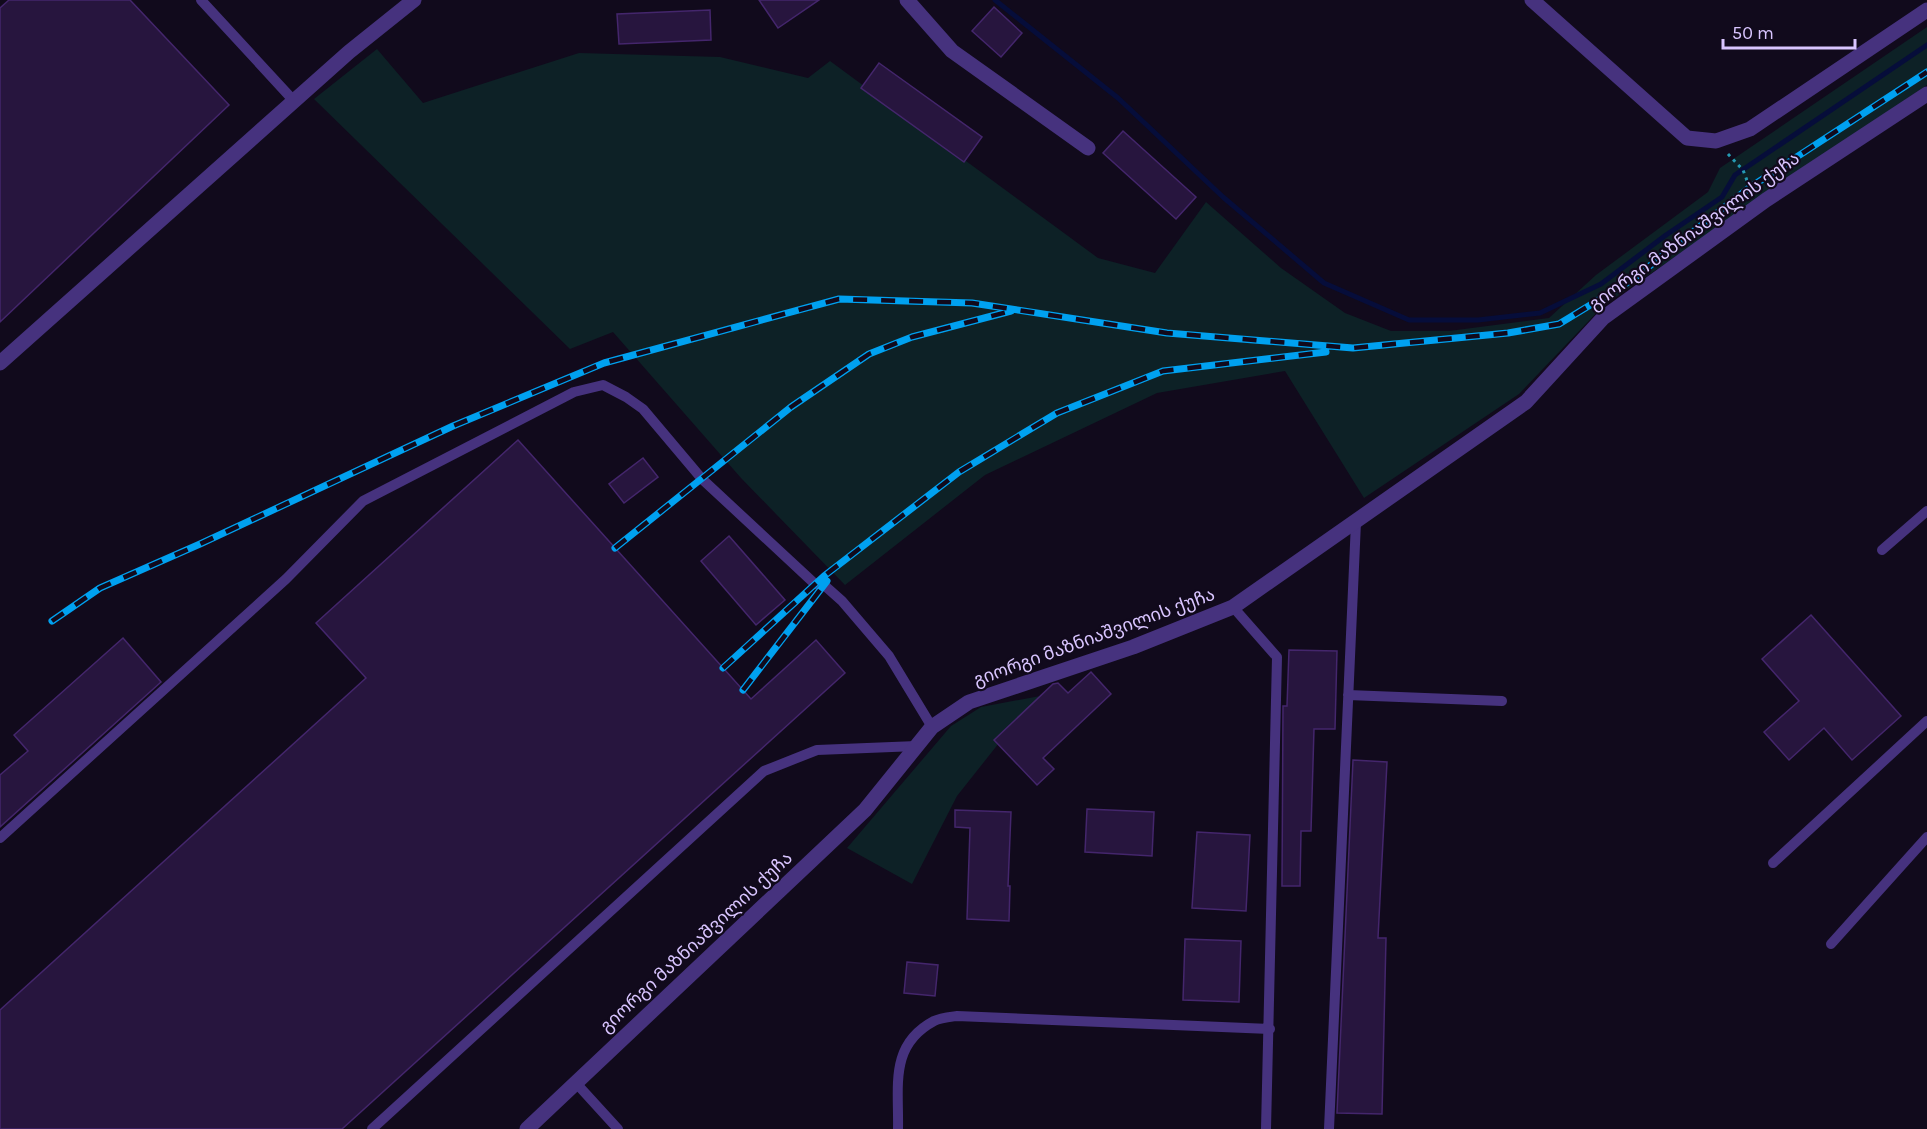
<svg xmlns="http://www.w3.org/2000/svg" width="1927" height="1129" font-family="Karla,'Noto Sans Georgian',sans-serif">
  <style>
    .green { fill: #0d2126 }
    .lines { fill: none; stroke-linecap: round; stroke-linejoin: round }
    .stream { stroke: #060d3a; stroke-width: 5 }
    .building { fill: #27153e; stroke: #44266c; stroke-width: 1.5 }
    .path { stroke: #259bb3; stroke-width: 3; stroke-dasharray: 3 4.5; stroke-linecap: butt }
    .service { stroke: #46327e; stroke-width: 10 }
    .minor { stroke: #46327e; stroke-width: 15 }
    .tertiary { stroke: #46327e; stroke-width: 15 }
    .rail-casing { stroke: #00a1f0; stroke-width: 7 }
    .rail { stroke: #110a1c; stroke-width: 4.5; stroke-dasharray: 14; stroke-linecap: butt }
    .labels { text-anchor: middle; stroke-width: 4.5; stroke-linejoin: round; paint-order: stroke }
    .street-label { font-size: 18px; fill: #d9c5ff; stroke: #110a1c }
  </style>
  <rect width="100%" height="100%" fill="#110a1c"/>
  <path class="green" d="M1927 27V85L1603 306 1519 394 1364 498 1285 371 1157 393 985 475 845 585 741 478 613 332 570 349 314 99 377 49 423 103 579 53 720 57 808 78 830 61 1098 258 1155 273 1206 202 1281 268 1345 313 1391 331H1449L1549 318 1596 275 1708 192 1720 168Z
    M1067 691 1022 714 957 796 912 884 847 848 951 726 981 707Z"/>
  <g class="lines">
    <path class="stream" d="M995 0 1118 98 1223 197 1324 283 1409 320H1478L1540 313 1601 284 1666 235 1722 197 1735 175 1927 45"/>
  </g>
  <path class="building" d="M9 0H130L229 105 0 322V8Z
    M759 0H819L778 28Z
    M994 7 1022 33 1001 57 972 31Z
    M710 10 711 40 619 44 617 14Z
    M879 63 982 137 964 162 861 88Z
    M1123 131 1196 197 1176 219 1103 153Z
    M518 440 751 699 816 640 845 673 342 1129H0V1010L366 678 316 623Z
    M643 458 658 477 624 503 609 484Z
    M729 536 785 600 756 625 701 561Z
    M1811 615 1901 716 1852 760 1824 728 1789 760 1764 732 1799 701 1762 659Z
    M123 638 161 682 0 827V775L28 751 14 735Z
    M1289 650 1337 651 1335 729H1314L1311 831H1301L1300 886H1282L1283 706H1287Z
    M1091 672 1111 694 1043 758 1054 769 1037 785 994 740 1053 684 1058 683 1068 693Z
    M1353 760 1387 762 1378 938H1386L1382 1114 1337 1113Z
    M1087 809 1154 812 1152 856 1085 852Z
    M955 810 1011 812 1008 886H1010L1009 921 967 919 970 828 955 827Z
    M1197 832 1250 835 1246 911 1192 908Z
    M1185 939 1241 941 1239 1002 1183 1000Z
    M907 962 938 965 935 996 904 993Z"/>
  <g class="lines">
    <path class="path" d="M1728 154 1743 170 1751 191"/>
    <path class="service" d="M201 0 294 101
      M1882 550 1927 511
      M1233 607 1277 657 1266 1129
      M1348 695 1502 701
      M0 838 286 579 363 501 574 392 603 385 626 397 643 409 702 479 815 584 824 585 842 601 889 656 932 727
      M1773 863 1927 721
      M1831 944 1927 837
      M576 1083 618 1129
      M372 1129 764 771 817 750 917 746
      M898 1129C899 1086 889 1045 934 1021 940 1018 950 1017 957 1016L1270 1029
      M1329 1129 1356 522"/>
    <path class="minor" d="M907 0 952 51 1088 148
      M1532 0 1687 138 1716 141 1750 129 1927 10
      M0 363 349 52 414 0"/>
    <path class="tertiary" d="M527 1129 865 810 932 727 969 702 1133 647 1233 607 1526 402 1603 318 1766 200 1927 94"/>
    <g class="rail-casing">
      <path id="rail" d="M615 548 791 407 869 354 912 337 1011 311
        M52 621 100 588 200 544 453 426 604 363 839 299 972 303 1167 333 1353 348 1508 333 1559 324 1633 279 1749 188 1927 72
        M723 668 824 576 959 472 1057 413 1163 371 1326 352
        M743 690 827 581"/>
    </g>
    <use href="#rail" class="rail"/>
  </g>
  <g class="labels">
    <g class="street-label">
      <text transform="translate(1694 231) rotate(-36)" y="6">გიორგი მაზნიაშვილის ქუჩა</text>
      <text transform="translate(1094 637) rotate(-20)" y="6">გიორგი მაზნიაშვილის ქუჩა</text>
      <text transform="translate(696 942) rotate(-43)" y="6">გიორგი მაზნიაშვილის ქუჩა</text>
    </g>
  </g>
  <path d="M1723 39v9h132v-9" fill="none" stroke="#d9c5ff" stroke-width="3"/>
  <text x="1732" y="39" font-size="18" fill="#d9c5ff" stroke="#110a1c" stroke-width="4.5" paint-order="stroke">50 m</text>
</svg>
